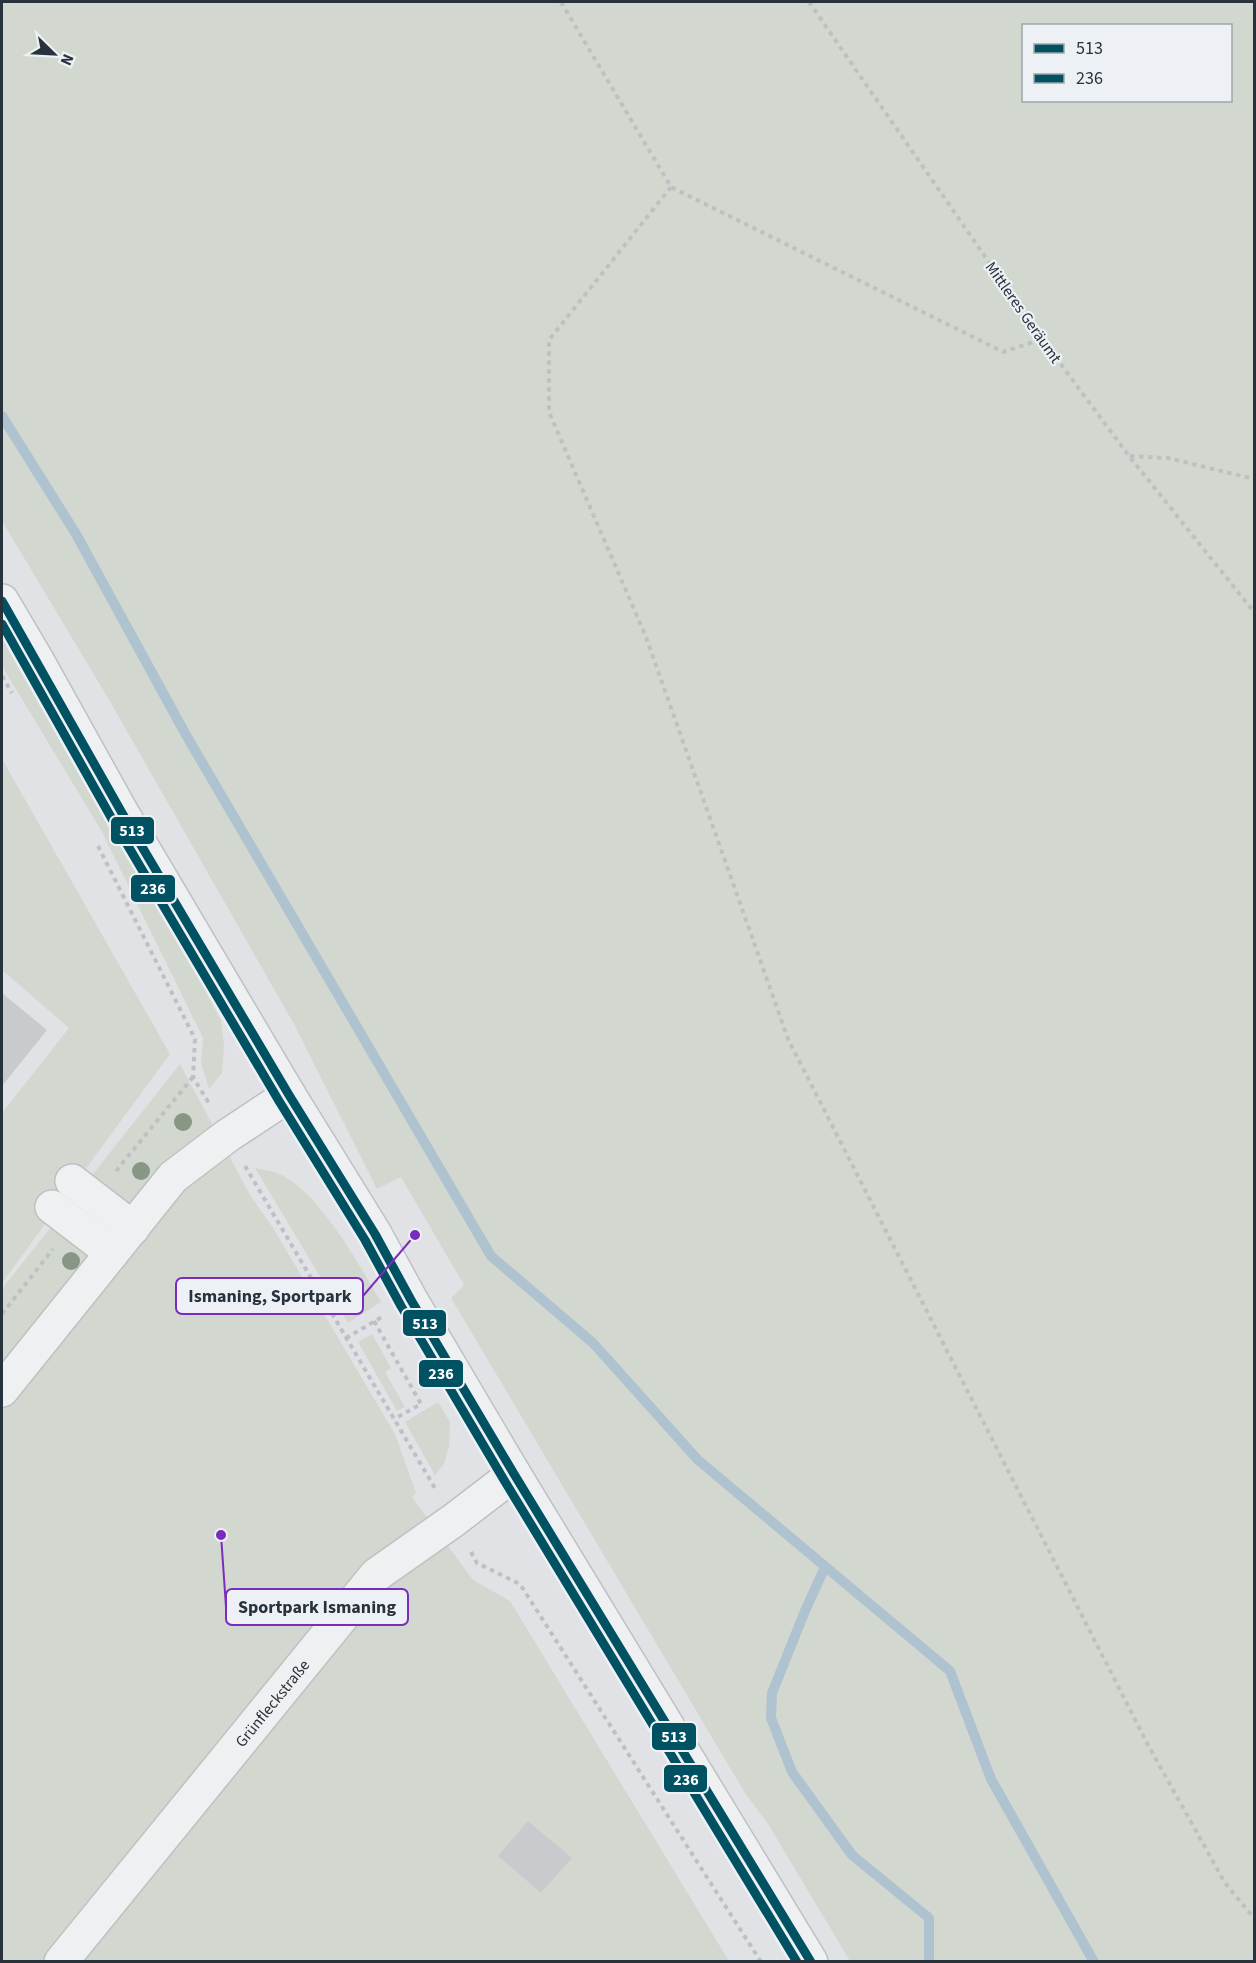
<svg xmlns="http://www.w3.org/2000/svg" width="1256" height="1963" font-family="'Source Sans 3',sans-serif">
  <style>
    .green { fill: #d2d8d0; fill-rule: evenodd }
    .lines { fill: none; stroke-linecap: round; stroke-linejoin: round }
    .stream { stroke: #afc2cf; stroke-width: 10 }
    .building { fill: #c8cacd }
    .minor-casing { stroke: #bec0c3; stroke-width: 36 }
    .path { stroke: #bec1c3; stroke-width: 4; stroke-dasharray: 4.5 4.5; stroke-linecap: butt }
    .minor { stroke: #eff0f1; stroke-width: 33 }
    .bus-1-casing { stroke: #edf1f5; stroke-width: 14 }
    .bus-2-casing { stroke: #edf1f5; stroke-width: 14 }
    .bus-1 { stroke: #005262; stroke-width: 9 }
    .bus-2 { stroke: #005262; stroke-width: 9 }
    .tree { fill: #889685 }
    .labels { text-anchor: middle; stroke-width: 4.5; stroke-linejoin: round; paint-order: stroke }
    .street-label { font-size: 16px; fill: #28323d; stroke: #edf1f5 }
    .leader { fill: none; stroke: #7b2cbf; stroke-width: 2 }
    .callout-dot { fill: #7b2cbf; stroke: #edf1f5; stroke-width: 2 }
    .callout { fill: #edf1f5; stroke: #7b2cbf; stroke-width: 2 }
    .callout-label { font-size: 18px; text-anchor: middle; font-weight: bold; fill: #28323d }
    .line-badge { stroke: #edf1f5; stroke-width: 2 }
    .badge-label { font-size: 16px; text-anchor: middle; font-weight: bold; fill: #fff }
  </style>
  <rect width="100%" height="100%" fill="#e0e2e5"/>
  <path class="green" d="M2 2H1254V1961H850L768 1824 745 1793 451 1298 464 1285 401 1177 377 1189 295 1026 112 705 2 521ZM1024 26H1230V100H1024Z
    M2 632 142 865 221 1021 224 1046 222 1073 209 1089 201 1063 203 1038 102 832 2 666Z
    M2 759 170 1054 2 1283V1113L69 1028 2 970Z
    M180 1064 250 1195 273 1228 395 1434 416 1493 412 1497 473 1580 510 1601 729 1961H2V1289Z
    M255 1168C262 1170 270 1170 277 1173 319 1190 359 1265 381 1302L348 1323Z
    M372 1334 391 1368 385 1372 405 1407 397 1411 358 1342Z
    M438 1402 450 1422 449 1446 444 1464 435 1475 405 1422Z"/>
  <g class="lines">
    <path class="stream" d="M2 416 76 534 186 735 491 1256 593 1343 698 1460 950 1671 991 1779 1094 1962
      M825 1567 805 1611 772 1693 771 1718 792 1772 852 1855 929 1918V1962"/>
  </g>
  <path class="building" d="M2 993 47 1030 2 1086Z
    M528 1821 572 1858 541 1893 498 1856Z"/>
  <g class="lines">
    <g class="minor-casing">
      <g id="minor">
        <path d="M2 601 38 662 122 813 289 1095 375 1234 411 1300 514 1474 811 1962"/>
        <path d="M72 1181 133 1228"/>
        <path d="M52 1207 112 1253"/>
        <path d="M2 1390 173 1177 227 1136 289 1095"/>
        <path id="s1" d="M61 1962 376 1575 454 1520 514 1474"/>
      </g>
    </g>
    <path class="path" d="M561 2 671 187 1003 352 1042 339
      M809 2 1042 339 1129 456 1254 612
      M671 187 549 340V412L646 637 788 1039 1148 1745 1225 1883 1254 1918
      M1130 456 1168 458 1254 479
      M2 676 12 693
      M98 846 195 1039 193 1077 210 1105
      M245 1166 436 1490
      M116 1171 193 1077
      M2 1314 53 1249
      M374 1321 421 1404 394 1419
      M346 1338 382 1317
      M471 1552 477 1563 520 1584 761 1962"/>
    <use href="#minor" class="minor"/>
    <g class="bus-1-casing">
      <path id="bus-1" d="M2 601 122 813 289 1095 375 1234 411 1300 514 1474 811 1962"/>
    </g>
    <g class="bus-2-casing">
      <path id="bus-2" d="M2 624 112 819 279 1101 365 1240 401 1306 504 1480 797 1962"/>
    </g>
    <use href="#bus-1" class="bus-1"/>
    <use href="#bus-2" class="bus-2"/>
  </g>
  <g class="tree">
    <circle cx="183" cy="1122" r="9"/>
    <circle cx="141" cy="1171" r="9"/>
    <circle cx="71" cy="1261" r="9"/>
  </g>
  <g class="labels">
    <g class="street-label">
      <text transform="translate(1024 312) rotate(55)" y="6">Mittleres Geräumt</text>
      <text dy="6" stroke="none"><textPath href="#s1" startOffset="334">Grünfleckstraße</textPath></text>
    </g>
  </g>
  <path class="leader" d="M415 1235L363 1296M221 1535L226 1607"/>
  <g class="callout-dot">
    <circle cx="415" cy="1235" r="6"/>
    <circle cx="221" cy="1535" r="6"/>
  </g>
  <g class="callout">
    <rect x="176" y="1278" width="187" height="36" rx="6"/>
    <rect x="226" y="1589" width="182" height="36" rx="6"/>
  </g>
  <g class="callout-label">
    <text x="270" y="1302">Ismaning, Sportpark</text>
    <text x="317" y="1613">Sportpark Ismaning</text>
  </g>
  <g class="line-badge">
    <rect x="110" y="816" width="45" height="29" rx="6" fill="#005262"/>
    <rect x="130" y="874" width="46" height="29" rx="6" fill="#005262"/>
    <rect x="402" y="1309" width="45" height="28" rx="6" fill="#005262"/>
    <rect x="418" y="1359" width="46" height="29" rx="6" fill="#005262"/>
    <rect x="651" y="1722" width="46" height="29" rx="6" fill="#005262"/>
    <rect x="663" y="1764" width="45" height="29" rx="6" fill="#005262"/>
  </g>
  <g class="badge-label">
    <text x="132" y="836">513</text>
    <text x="153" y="894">236</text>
    <text x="425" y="1329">513</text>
    <text x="441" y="1379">236</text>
    <text x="674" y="1742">513</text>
    <text x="686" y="1785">236</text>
  </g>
  <rect width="1256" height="1963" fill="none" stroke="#28323d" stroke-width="6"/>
  <rect x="1022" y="24" width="210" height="78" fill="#edf1f5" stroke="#9ea5ab" stroke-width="1.5"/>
  <rect x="1034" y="44" width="30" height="9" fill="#005262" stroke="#9ea5ab" stroke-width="1.5"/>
  <text x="1076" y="54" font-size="18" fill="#28323d">513</text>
  <rect x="1034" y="74" width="30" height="9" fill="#005262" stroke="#9ea5ab" stroke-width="1.5"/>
  <text x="1076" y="84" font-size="18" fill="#28323d">236</text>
  <g transform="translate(54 54) rotate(114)" stroke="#edf1f5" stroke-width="4.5" paint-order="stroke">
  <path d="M0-4.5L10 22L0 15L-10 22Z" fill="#28323d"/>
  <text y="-9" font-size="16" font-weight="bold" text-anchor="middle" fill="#28323d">N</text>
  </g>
</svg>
